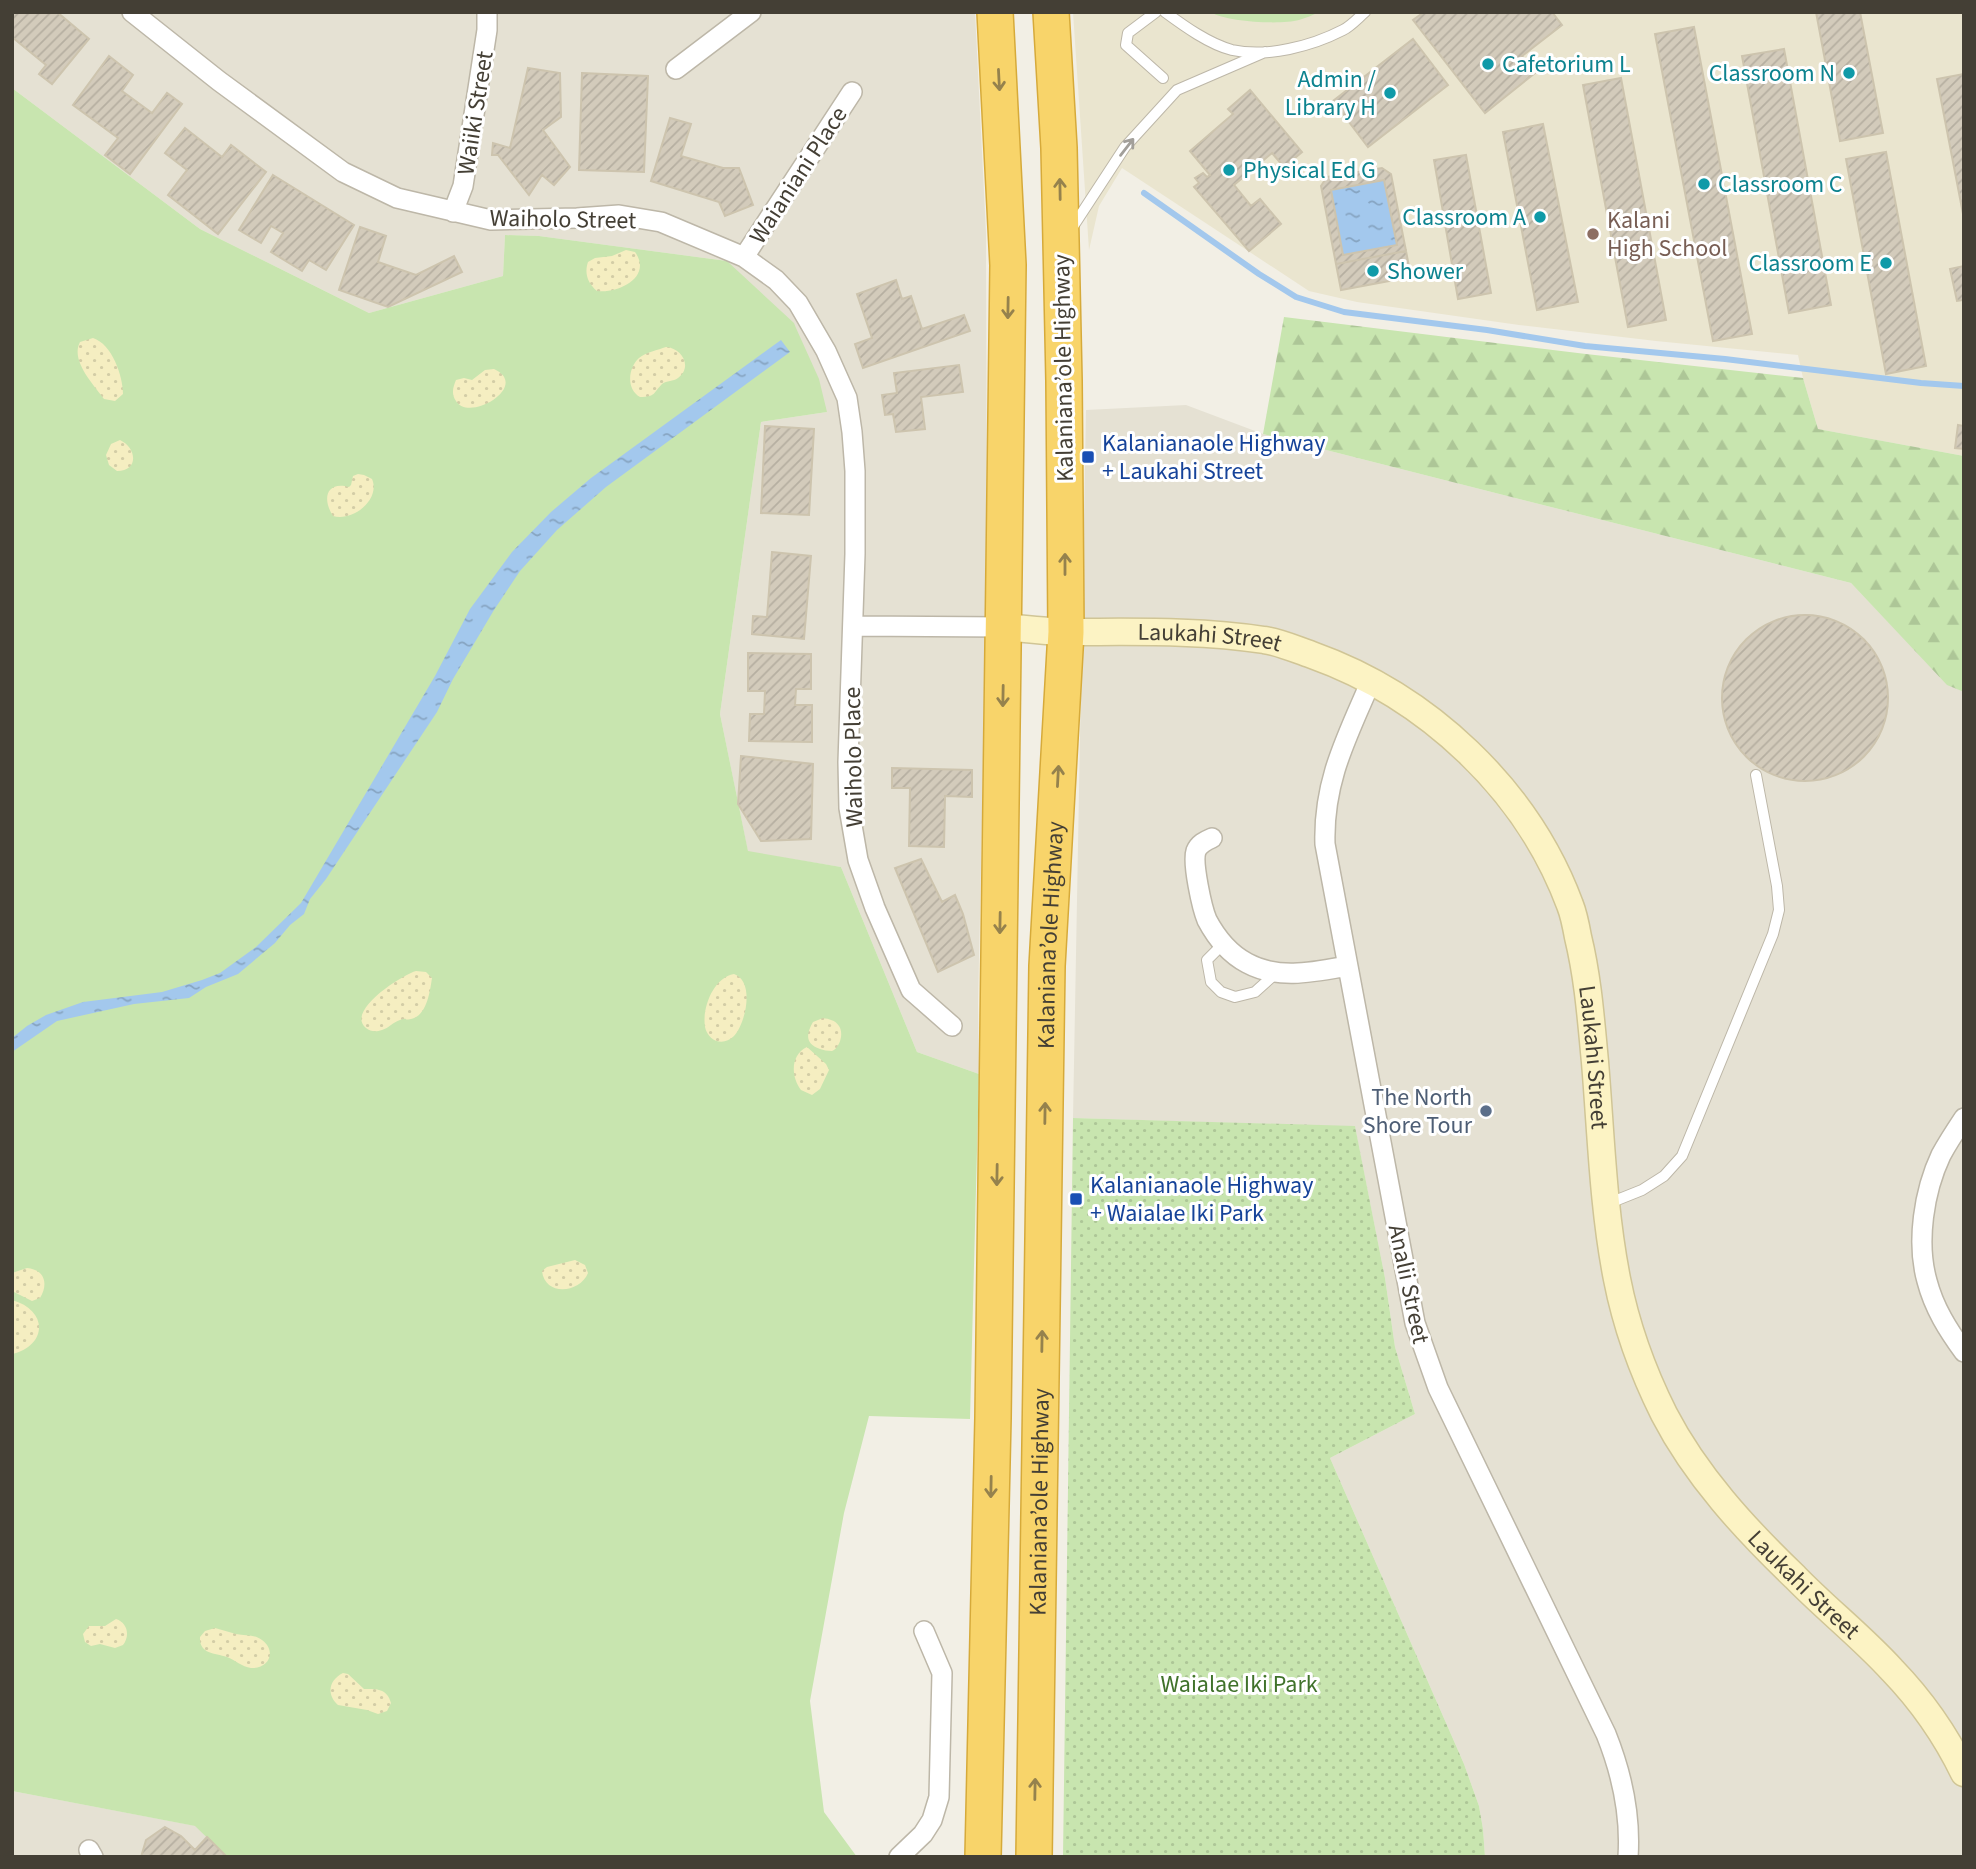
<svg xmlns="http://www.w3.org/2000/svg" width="1976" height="1869" font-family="'Source Sans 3',sans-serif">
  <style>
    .residential { fill: #e5e1d3 }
    .education { fill: #eae5cf }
    .grass { fill: #c8e5af }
    .forest { fill: url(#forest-firs) }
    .sand { fill: url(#sand-dots) }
    .park { fill: url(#park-dots) }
    .water { fill: url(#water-ripples) }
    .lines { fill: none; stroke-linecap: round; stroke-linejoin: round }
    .stream { stroke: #a3c8ed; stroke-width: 6 }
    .building { fill: url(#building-hatch); stroke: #cdc4ae; stroke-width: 2; fill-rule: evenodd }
    .lane-casing { stroke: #bdb7a8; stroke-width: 12 }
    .street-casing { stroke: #bdb7a8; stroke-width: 22 }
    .secondary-casing { stroke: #d0c596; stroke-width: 29 }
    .highway-casing { stroke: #d6aa3a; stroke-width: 38 }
    .lane { stroke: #fff; stroke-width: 10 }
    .street { stroke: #fff; stroke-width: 19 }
    .secondary { stroke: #fcf3c4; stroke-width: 26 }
    .highway { stroke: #f8d46a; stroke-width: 35 }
    .oneway { stroke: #95824d }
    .oneway2 { stroke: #a29f9a }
    .culture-dot { fill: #0f9aa8; stroke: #fff; stroke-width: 2.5 }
    .education-dot { fill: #8d6e63; stroke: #fff; stroke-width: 2.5 }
    .transit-dot { fill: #1a4fb4; stroke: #fff; stroke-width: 2.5 }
    .service-dot { fill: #5c6f8a; stroke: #fff; stroke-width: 2.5 }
    .labels { text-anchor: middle; stroke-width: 6; stroke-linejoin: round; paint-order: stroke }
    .culture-label { font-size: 24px; fill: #0d838f; stroke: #fff; text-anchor: start }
    .street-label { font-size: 24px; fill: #443f35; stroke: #fff }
    .education-label { font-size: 24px; fill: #785e54; stroke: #fff; text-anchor: start }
    .transit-label { font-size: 24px; fill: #164399; stroke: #fff; text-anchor: start }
    .service-label { font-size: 24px; fill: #4e5e75; stroke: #fff; text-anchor: end }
    .park-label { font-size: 24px; fill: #40722b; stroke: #fff }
  </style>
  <defs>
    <pattern id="forest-firs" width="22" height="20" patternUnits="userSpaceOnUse" patternTransform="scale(1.75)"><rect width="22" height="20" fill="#c8e5af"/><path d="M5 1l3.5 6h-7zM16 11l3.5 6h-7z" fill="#adc697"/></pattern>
    <pattern id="sand-dots" width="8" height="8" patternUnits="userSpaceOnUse" patternTransform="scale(1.75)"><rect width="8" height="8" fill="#f5eec1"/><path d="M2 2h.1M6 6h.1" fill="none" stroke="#d3cda6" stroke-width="1.8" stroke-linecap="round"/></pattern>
    <pattern id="park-dots" width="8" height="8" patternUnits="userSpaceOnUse" patternTransform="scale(1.75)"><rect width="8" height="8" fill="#c8e5af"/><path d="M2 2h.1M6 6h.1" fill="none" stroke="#adc697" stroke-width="1.8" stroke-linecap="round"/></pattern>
    <pattern id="water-ripples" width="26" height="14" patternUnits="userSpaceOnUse" patternTransform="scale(1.75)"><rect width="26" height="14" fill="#a3c8ed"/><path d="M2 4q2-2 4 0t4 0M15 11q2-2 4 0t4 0" fill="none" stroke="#86a4c1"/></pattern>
    <pattern id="building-hatch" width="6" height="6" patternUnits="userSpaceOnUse" patternTransform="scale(1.75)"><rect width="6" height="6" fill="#d3cbbb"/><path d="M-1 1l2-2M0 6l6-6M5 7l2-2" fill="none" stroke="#b6afa1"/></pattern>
  </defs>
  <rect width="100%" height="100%" fill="#f2efe5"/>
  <path class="residential" d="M12 12H975L986 233 987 593 978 1004 979 1074 917 1052 841 867 748 852 720 714 761 422 827 412 727 261 539 236 505 235 503 276 369 313 200 229 12 88Z
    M1186 405 1263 434 1851 583 1947 684 1964 692V1857H1485L1483 1829 1479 1806 1464 1764 1330 1458 1415 1414 1395 1347 1385 1278 1355 1127 1073 1118 1086 410Z
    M12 1791 196 1826 227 1857H12Z"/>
  <path class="education" d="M1073 12H1964V456L1818 429 1803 378 1798 355 1656 341 1519 325 1357 302 1309 291 1122 168 1099 206 1089 250Z"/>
  <path class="grass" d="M1211 12H1319C1313 15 1306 18 1299 20 1281 25 1225 22 1211 12Z
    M12 88 200 229 369 313 503 276 505 235 539 236 727 261 794 323 796 328 819 379 827 412 761 422 720 714 748 851 841 867 917 1052 979 1074 970 1419 869 1416 844 1513 810 1701 824 1812 857 1857H227L195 1826 12 1791Z"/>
  <path class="forest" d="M1284 317 1586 354 1803 378 1818 429 1964 456V692L1947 685 1851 583 1263 434Z"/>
  <path class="sand" d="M626 250 635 252C653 277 618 294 597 291 588 283 584 274 588 262L595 258 612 256Z
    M93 338C112 344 123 376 123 394L115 401 104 399C94 385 70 361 80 342Z
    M666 347C682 348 693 367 678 378 673 382 667 380 662 384 653 393 656 397 640 397 626 389 628 368 639 358 646 352 658 350 666 347Z
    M494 369C531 386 469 423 456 401 451 394 453 387 456 380L464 378 472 380 485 370Z
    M120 440C137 448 139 471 117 471L109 465 106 455 111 444Z
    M358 474 364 475 372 479C381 500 352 522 333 516 322 499 326 481 349 487L351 485 353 476Z
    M416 971 426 972 432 978C430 991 427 1016 411 1019 401 1021 411 1017 400 1020 393 1022 389 1028 382 1030 376 1032 371 1032 366 1028 345 1011 402 975 416 971Z
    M734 974C755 981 746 1023 734 1036 723 1047 708 1041 705 1027 702 1008 713 978 734 974Z
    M823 1018C829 1019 835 1020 839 1026 844 1033 840 1048 832 1051 828 1051 823 1050 820 1049 805 1044 806 1034 813 1022Z
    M807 1047 826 1064 829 1070 820 1089 812 1095 801 1090C791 1077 790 1055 807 1047Z
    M575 1260 585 1265 588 1273C580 1293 545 1297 542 1271L547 1267Z
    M27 1268C46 1270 48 1285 40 1298L32 1301 12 1291V1273Z
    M12 1300C48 1310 48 1345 12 1354Z
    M116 1619C128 1623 130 1636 123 1645L115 1648 100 1644 91 1646 85 1642 83 1634 89 1626H105Z
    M215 1628C222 1630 229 1632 236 1634 245 1636 254 1634 262 1640 277 1651 269 1669 251 1668 242 1667 235 1660 227 1657 214 1653 199 1654 200 1637L205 1631Z
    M343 1673 348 1674 364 1689C376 1689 387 1688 391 1703L387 1711 378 1714 367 1710 338 1705C326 1694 329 1680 343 1673Z"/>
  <path class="park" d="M1073 1118 1355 1126 1385 1278 1395 1347 1415 1414 1330 1458 1464 1764 1479 1806 1483 1829 1485 1857H1063Z"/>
  <path class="water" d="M1384 180 1397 245 1343 255 1331 190Z
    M781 340 790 352 606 487 557 530 520 571 494 610 453 679 437 712 326 879 310 899 304 914 290 925 275 943 238 974 206 987 189 998 134 1004 57 1021 12 1052V1038L27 1026 46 1015 83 1002 162 992 202 980 220 973 256 947 301 903 435 676 470 609 512 552 551 512 591 478Z"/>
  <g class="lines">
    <path class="stream" d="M1144 193 1259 274 1296 297 1344 312 1487 330 1585 346 1725 359 1921 383 1964 386"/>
  </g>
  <path class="building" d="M12 12H57L89 39 52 84 39 74 46 65 12 37Z
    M1424 12H1552L1562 25 1522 56 1535 73 1485 113 1413 20Z
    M1816 12H1860L1883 133 1840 141Z
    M1694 27 1752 334 1713 341 1655 34Z
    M1413 39 1448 85 1368 147 1333 101Z
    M1784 49 1831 305 1789 313 1742 56Z
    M109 56 133 75 122 91 152 113 167 93 182 104 130 174 105 155 118 138 73 105Z
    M528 68 560 73 561 117 543 130 570 167 554 185 542 175 529 195 498 155H492L493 143 510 148Z
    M582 73 648 76 644 172 579 170Z
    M1964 74V219L1937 79Z
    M1621 78 1666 320 1628 327 1583 85Z
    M1250 90 1302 152 1284 167 1272 153 1234 185 1251 206 1260 199 1281 224 1249 251 1194 187 1199 183 1195 178 1203 173 1207 177 1210 175 1190 151 1233 114 1228 109Z
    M670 118 691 124 681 156 723 168H739L753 205 725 216 719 202 651 181Z
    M1543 124 1578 302 1537 310 1503 132Z
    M185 128 222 157 231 145 266 172 218 234 168 195 187 170 165 153Z
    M1886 152 1926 366 1886 374 1846 159Z
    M1466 155 1491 293 1458 299 1434 160Z
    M1382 168 1391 174 1406 251 1336 264 1321 186 1327 177ZM1384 180 1397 245 1343 255 1331 190Z
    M273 175 354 225 326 270 309 260 302 271 271 252 283 233 271 226 261 243 239 230Z
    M360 227 386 236 378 262 416 275 454 256 462 272 388 307 339 290Z
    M1406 251 1411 277 1341 290 1336 264Z
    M1964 266V300L1957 301 1950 269Z
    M896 280 902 299 911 296 922 329 964 315 970 331 863 368 855 344 872 338 857 294Z
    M959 365 963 392 921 397 925 429 896 432 893 414 885 415 882 395 897 393 894 373Z
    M1958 425 1964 426V449L1955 448Z
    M765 426 814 429 809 515 761 513Z
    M772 552 811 556 804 639 752 634 753 616 767 617Z
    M1722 698a83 83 0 1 1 166 0a83 83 0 1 1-166 0Z
    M748 653 811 654V689H796L795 705H812V742L749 741 750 714H764L765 691H748Z
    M741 756 813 764 811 839 761 841 738 804Z
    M892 768 972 770V797L945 796 944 847 909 846 910 788H892Z
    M921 859 942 902 955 895 963 914 974 955 938 972 895 868Z
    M165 1827 181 1836 195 1850 207 1837 227 1857H141L146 1840Z"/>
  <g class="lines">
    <g class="lane-casing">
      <path id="lane" d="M1156 12 1128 33 1126 45 1163 78
        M1165 12C1184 26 1209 44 1232 50 1267 58 1312 46 1343 30 1351 26 1358 18 1365 12
        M1072 228 1125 147 1177 90 1265 52
        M1223 944 1207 960 1211 982 1221 992 1235 997 1255 992 1275 974
        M1607 1204 1642 1190 1664 1176 1682 1156 1773 934 1779 910 1777 886 1756 775"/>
    </g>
    <g class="street-casing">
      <path id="street" d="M132 12 219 81 343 172 397 198 491 220 577 218 619 215 661 222 744 257 776 280 798 303 826 351 847 398 852 432 855 471V554L848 762 849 808 858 860 875 908 911 990 952 1026
        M676 69 751 12
        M453 212 463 186 487 30V12
        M744 257 852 92
        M854 626 1004 627
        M1371 681C1347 737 1323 781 1325 844L1415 1323 1438 1388 1606 1734C1622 1774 1631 1813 1628 1857
        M1212 838C1205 841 1199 844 1196 851 1192 863 1202 908 1207 920 1216 937 1230 954 1247 963 1278 980 1314 972 1347 966
        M1964 1118C1956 1130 1948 1142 1941 1155 1924 1191 1916 1242 1927 1281 1934 1308 1948 1330 1964 1352
        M89 1850 93 1857
        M899 1857 923 1834 932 1820 939 1797 942 1673 924 1631"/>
    </g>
    <g class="secondary-casing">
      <g id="secondary">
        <path id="s1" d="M1004 627C1026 629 1049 632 1071 632 1136 632 1200 630 1264 640 1280 642 1297 650 1312 655 1427 696 1527 789 1570 905 1574 915 1576 926 1578 937 1588 978 1591 1020 1595 1062 1601 1134 1603 1208 1617 1279 1626 1325 1643 1372 1664 1414 1696 1476 1745 1529 1795 1577 1826 1609 1862 1637 1892 1670 1921 1700 1946 1736 1964 1773"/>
      </g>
    </g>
    <g class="highway-casing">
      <g id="highway">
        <path d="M983 1857 993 1418 1008 265 995 12"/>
        <path id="s2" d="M1034 1857 1047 966 1066 632 1064 381 1059 148 1051 12"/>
      </g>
    </g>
    <use href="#lane" class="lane"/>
    <use href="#street" class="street"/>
    <use href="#secondary" class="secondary"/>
    <use href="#highway" class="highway"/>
  </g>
  <defs><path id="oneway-shaft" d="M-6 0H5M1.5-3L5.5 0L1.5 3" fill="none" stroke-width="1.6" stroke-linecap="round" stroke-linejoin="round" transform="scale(1.75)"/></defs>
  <g class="oneway">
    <use href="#oneway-shaft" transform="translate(999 80) rotate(87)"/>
    <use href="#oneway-shaft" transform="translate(1060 189) rotate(-91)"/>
    <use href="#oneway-shaft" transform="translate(1008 308) rotate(91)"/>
    <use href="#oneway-shaft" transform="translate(1065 564) rotate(-90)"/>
    <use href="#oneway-shaft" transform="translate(1003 696) rotate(91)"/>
    <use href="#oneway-shaft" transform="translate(1058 776) rotate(-87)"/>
    <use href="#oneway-shaft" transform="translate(1000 923) rotate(91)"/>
    <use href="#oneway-shaft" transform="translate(1045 1113) rotate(-89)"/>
    <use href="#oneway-shaft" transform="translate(997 1175) rotate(91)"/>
    <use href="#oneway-shaft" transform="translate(1042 1341) rotate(-89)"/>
    <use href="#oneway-shaft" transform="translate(991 1487) rotate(91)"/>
    <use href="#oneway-shaft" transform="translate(1035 1789) rotate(-89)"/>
  </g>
  <use class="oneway2" href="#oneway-shaft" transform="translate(1127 147) rotate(-52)"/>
  <g class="culture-dot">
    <circle cx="1488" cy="64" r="7"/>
    <circle cx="1849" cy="73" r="7"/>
    <circle cx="1390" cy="93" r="7"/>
    <circle cx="1229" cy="170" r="7"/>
    <circle cx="1704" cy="184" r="7"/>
    <circle cx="1540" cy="217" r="7"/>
    <circle cx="1886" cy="263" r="7"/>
    <circle cx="1373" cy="271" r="7"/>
  </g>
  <circle class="education-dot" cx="1593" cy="234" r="7"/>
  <g class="transit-dot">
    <rect x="1081" y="450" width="14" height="14" rx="3.5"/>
    <rect x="1069" y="1192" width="14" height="14" rx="3.5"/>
  </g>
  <circle class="service-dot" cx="1486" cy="1111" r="7"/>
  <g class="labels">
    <g class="culture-label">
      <text x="1502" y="72">Cafetorium L</text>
      <text x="1835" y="81" text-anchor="end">Classroom N</text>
      <text x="1376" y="87" text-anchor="end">Admin /<tspan x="1376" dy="28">Library H</tspan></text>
      <text x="1243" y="178">Physical Ed G</text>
      <text x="1718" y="192">Classroom C</text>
      <text x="1526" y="225" text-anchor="end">Classroom A</text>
      <text x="1872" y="271" text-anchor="end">Classroom E</text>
      <text x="1387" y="279">Shower</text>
    </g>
    <g class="street-label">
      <text transform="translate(475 113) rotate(-81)" y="8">Waiiki Street</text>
      <text transform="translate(798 175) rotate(-57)" y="8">Waianiani Place</text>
      <text transform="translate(563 219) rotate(1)" y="8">Waiholo Street</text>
      <text transform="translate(1063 368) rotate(-91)" y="8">Kalaniana’ole Highway</text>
      <text dy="8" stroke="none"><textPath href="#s1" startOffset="206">Laukahi Street</textPath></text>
      <text transform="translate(853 757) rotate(-91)" y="8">Waiholo Place</text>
      <text dy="8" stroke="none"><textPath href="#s2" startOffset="922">Kalaniana’ole Highway</textPath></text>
      <text dy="8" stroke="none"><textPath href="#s1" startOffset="836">Laukahi Street</textPath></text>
      <text transform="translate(1409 1284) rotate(78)" y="8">Analii Street</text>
      <text dy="8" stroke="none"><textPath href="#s2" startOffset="355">Kalaniana’ole Highway</textPath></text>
      <text dy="8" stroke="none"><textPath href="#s1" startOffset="1424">Laukahi Street</textPath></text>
    </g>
    <g class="education-label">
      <text x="1607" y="228">Kalani<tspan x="1607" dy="28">High School</tspan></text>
    </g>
    <g class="transit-label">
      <text x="1102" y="451">Kalanianaole Highway<tspan x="1102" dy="28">+ Laukahi Street</tspan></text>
      <text x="1090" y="1193">Kalanianaole Highway<tspan x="1090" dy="28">+ Waialae Iki Park</tspan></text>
    </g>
    <g class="service-label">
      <text x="1472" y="1105">The North<tspan x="1472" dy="28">Shore Tour</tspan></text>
    </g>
    <g class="park-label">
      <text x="1239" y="1692">Waialae Iki Park</text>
    </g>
  </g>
  <rect width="1976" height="1869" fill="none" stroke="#443f35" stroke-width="28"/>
</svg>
